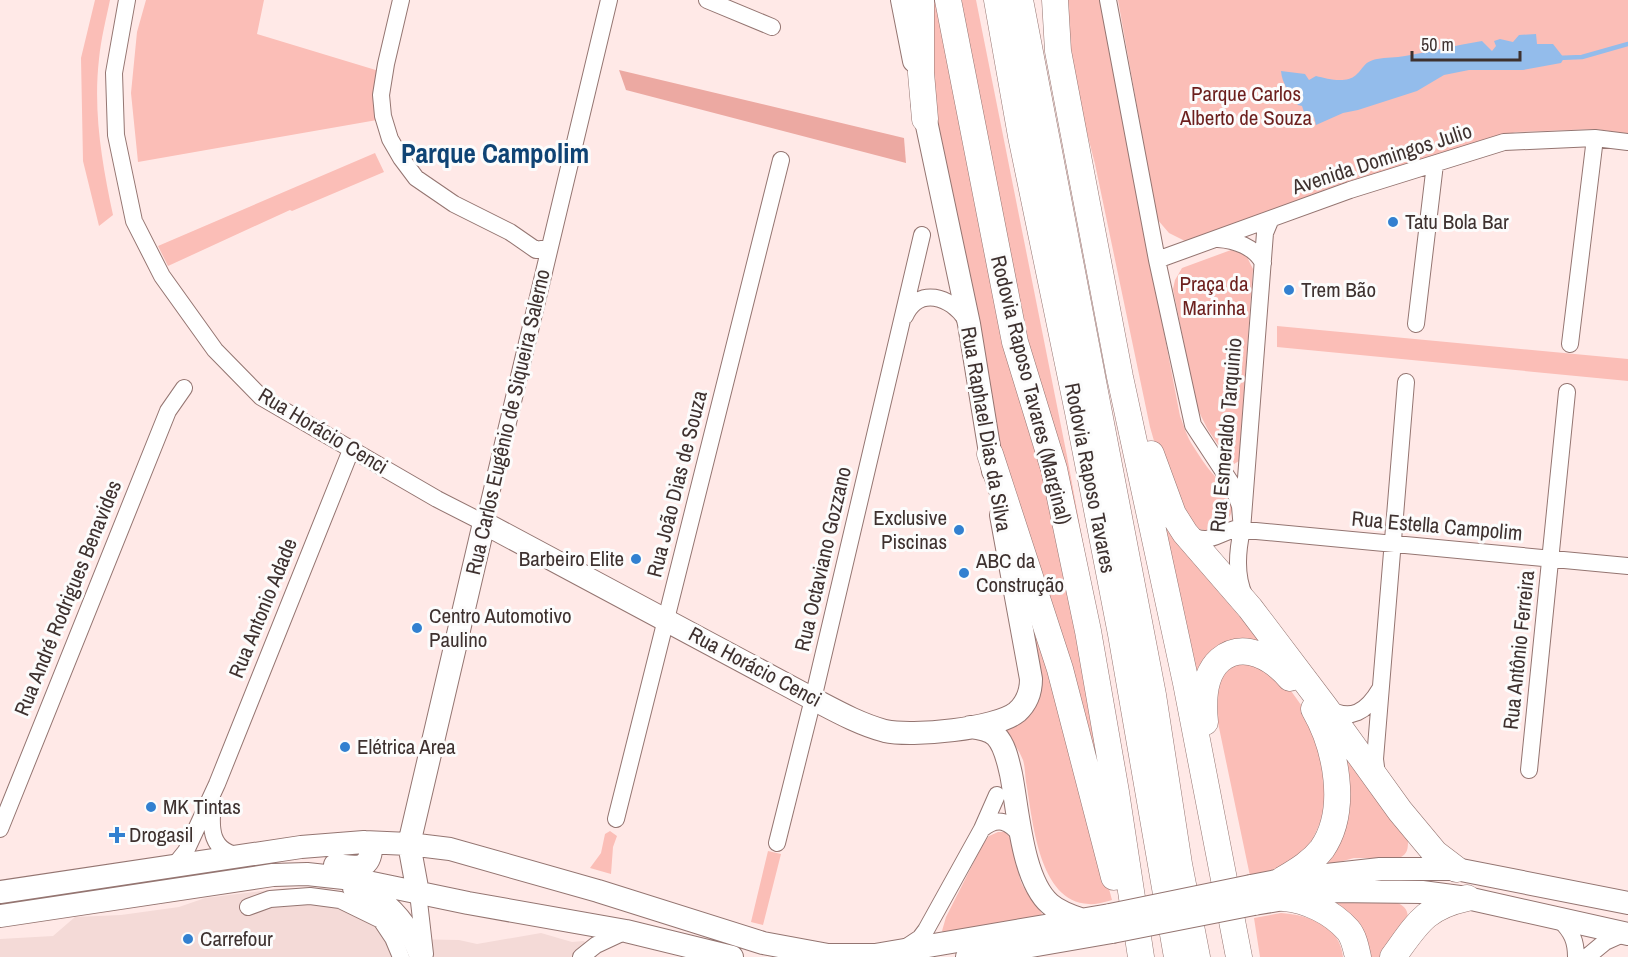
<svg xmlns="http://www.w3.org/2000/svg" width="1628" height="957" font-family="'Archivo Narrow',sans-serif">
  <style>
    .built { fill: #f4dad7 }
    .green { fill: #fbbeb7 }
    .forest { fill: #eca9a2 }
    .water { fill: #93bceb }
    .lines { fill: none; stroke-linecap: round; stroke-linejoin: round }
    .stream { stroke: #93bceb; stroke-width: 4.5 }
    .minor-casing { stroke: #947571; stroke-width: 18 }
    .major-casing { stroke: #947571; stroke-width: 24 }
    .highway-casing { stroke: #947571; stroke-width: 27 }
    .minor { stroke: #fff; stroke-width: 16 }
    .major { stroke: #fff; stroke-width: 22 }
    .highway { stroke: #fff; stroke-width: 26 }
    .major-bridge-casing { stroke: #947571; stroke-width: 24; stroke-linecap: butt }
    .major-bridge { stroke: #fff; stroke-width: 22 }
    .poi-dot { fill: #3280d0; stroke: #fcfcfc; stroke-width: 2 }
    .labels { text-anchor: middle; stroke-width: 6; stroke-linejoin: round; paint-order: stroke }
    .park-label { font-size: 21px; fill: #6c1f1d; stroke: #fcfcfc }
    .street-label { font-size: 21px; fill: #3e312f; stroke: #fcfcfc }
    .poi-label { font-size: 21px; fill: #3e312f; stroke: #fcfcfc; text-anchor: start }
    .district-label { font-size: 27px; font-weight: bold; fill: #0f4374; stroke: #fcfcfc }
  </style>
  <rect width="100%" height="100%" fill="#ffe9e7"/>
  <path class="built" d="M286 888H325L358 896 404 939 459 940 477 944 541 933 572 942 584 941 597 957H0V939L53 936 75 917 121 915 179 907 205 898Z"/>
  <path class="green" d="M95 0H110C106 19 101 39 99 59 93 112 102 163 113 215L99 226 83 161 81 58Z
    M146 0H264L257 34 379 71 377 120 138 162 131 93 137 32Z
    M928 0H936L1046 477 1098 751 1097 756H1092L992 431 926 87Z
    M956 0H976L1067 456 1112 700 1013 298Z
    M1065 0H1100L1180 416C1184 426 1187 437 1193 446 1199 455 1205 465 1212 473 1219 481 1230 488 1232 499 1236 523 1213 538 1193 526L1163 472 1150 427 1095 164 1074 82Z
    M1118 0H1628V134L1596 129 1516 132 1343 183 1187 242 1169 233 1157 219Z
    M375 153 384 172 292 211 290 210 168 266 158 246Z
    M1231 250 1246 255 1253 269 1239 461 1234 464 1230 462 1208 430 1197 408 1173 289 1175 280 1182 268Z
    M1277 326 1628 359V381L1277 347Z
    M1156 511 1181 548 1263 644 1196 677Z
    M1031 597 1112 900C1104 902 1096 905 1089 904 1038 902 1033 820 1026 782 1025 775 1025 766 1023 760 1018 748 1011 738 1001 730L1024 717 1027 602Z
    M1233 664H1250L1281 677 1314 723 1327 783 1325 812 1309 847 1286 866 1250 876 1217 718 1218 683Z
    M1345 750 1408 839C1408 849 1408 854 1399 858H1354L1324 866Z
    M610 831 617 836 613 847 611 874 590 868 601 853 605 834Z
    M998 832H1005C1018 844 1015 865 1021 882 1026 894 1036 902 1042 914L1039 917 946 934 942 931 946 917 983 844 989 836Z
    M768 851 781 854 763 925 751 922Z
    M1392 901C1426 910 1396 940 1384 957H1368C1370 932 1354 920 1336 905V902Z
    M1281 913C1309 915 1340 925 1343 957H1260L1254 918Z"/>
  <path class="forest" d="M619 70 904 138 906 163 626 90Z"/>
  <path class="water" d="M1536 34 1537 44H1553L1564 58 1561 63 1523 70H1469L1444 75 1417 91 1358 110 1343 113 1316 125 1314 117 1306 118 1302 106 1298 105C1290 94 1282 84 1281 71L1305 74 1309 80 1316 76C1328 79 1346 84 1356 75 1365 67 1363 62 1377 59 1386 57 1396 58 1405 56 1430 52 1456 45 1482 41L1492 51 1496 46 1494 41 1500 39 1513 42 1519 35Z"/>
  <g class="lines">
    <path class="stream" d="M1558 58 1582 57 1628 44"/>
    <g class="minor-casing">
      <path id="minor" d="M127 0 114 73 116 135 134 221 162 276 215 350 261 397 437 499 484 523 609 0
        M401 0 386 64 381 95 383 116 390 139 401 158 416 178 454 204 510 232 536 250 548 248
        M707 0 772 27
        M1108 0 1157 260 1193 425 1233 486 1240 506 1242 530
        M1218 239C1235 240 1255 247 1263 263
        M1157 260 1350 190 1504 142 1595 138 1628 142
        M905 316C918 286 951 296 966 320
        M1416 324 1435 164
        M1570 344 1595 138
        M1187 534C1210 545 1214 535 1235 529L1628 566
        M1245 597C1235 576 1237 552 1242 530L1265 233 1270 221
        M1326 707C1351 723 1367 711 1380 689
        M1529 770 1567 392
        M1377 775 1375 759 1406 382
        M213 803C210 828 210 852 241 856
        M616 819 781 160
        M0 829 168 411 184 388
        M982 829 997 795
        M777 843 813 699 922 235
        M174 866 186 851 217 784 351 450
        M418 893 425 954
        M248 907 270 899 310 896 340 900 381 920 393 938 401 957
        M1560 920C1572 932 1576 941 1576 957
        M905 948 920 938 926 930 982 829C998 816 1009 821 1021 836
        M581 957 596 945 626 931
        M1587 957 1605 942 1625 933"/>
    </g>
    <g class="major-casing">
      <path id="major" d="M902 0 914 61
        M922 102 969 324 993 471
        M970 727C979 728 989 729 996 736 1005 745 1008 761 1011 774 1018 809 1022 880 1050 904 1059 912 1071 916 1083 920
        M335 865C351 866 368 873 371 851L364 842
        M1251 886 1282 880 1380 869H1456L1628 903
        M354 888C362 892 373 894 380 900 398 914 414 936 421 957
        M0 892 301 847 364 842 409 844 450 849 598 891 763 943 828 955H875L1110 915
        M418 893 409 844 484 523 813 699C836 711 859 724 885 731 912 737 996 729 1017 712 1027 703 1031 692 1031 679L1001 515
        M1254 904 1331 891 1422 892 1467 898 1628 934
        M0 916 273 875 307 874 353 879 468 903 626 931 732 957
        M967 957 1112 932"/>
    </g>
    <g class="highway-casing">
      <path id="highway" d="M921 0V73L925 119
        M948 0 1015 342 1054 469 1088 631 1116 792 1141 957
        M997 0 1021 136 1078 412 1121 634 1177 957
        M1020 0 1153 695 1179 864 1197 957
        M1055 0 1058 51 1120 377 1186 683 1239 957
        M990 454 1060 669 1114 877
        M1151 454 1173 514 1185 533 1250 608 1325 707 1400 811 1435 853 1456 869
        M1205 722C1203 702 1203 675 1220 660 1244 640 1274 659 1290 678
        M1282 880C1297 871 1311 863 1322 849 1349 810 1336 747 1314 709
        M1284 898C1307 900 1332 912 1348 930 1354 937 1356 948 1358 957
        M1393 957C1417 924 1425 907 1467 898"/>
    </g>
    <use href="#minor" class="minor"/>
    <use href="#major" class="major"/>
    <use href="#highway" class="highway"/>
    <g class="major-bridge-casing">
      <path id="major-bridge" d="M1110 915 1251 886
        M1112 932 1254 904"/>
    </g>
    <use href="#major-bridge" class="major-bridge"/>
  </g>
  <g class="poi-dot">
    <circle cx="1393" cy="222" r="6"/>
    <circle cx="1289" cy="290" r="6"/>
    <circle cx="959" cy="530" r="6"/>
    <circle cx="636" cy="559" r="6"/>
    <circle cx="964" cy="573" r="6"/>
    <circle cx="417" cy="628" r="6"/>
    <circle cx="345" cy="747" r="6"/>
    <circle cx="151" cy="807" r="6"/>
    <path d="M114 826h6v6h6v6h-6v6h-6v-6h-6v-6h6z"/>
    <circle cx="188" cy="939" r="6"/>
  </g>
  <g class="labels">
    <g class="park-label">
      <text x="1246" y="101">Parque Carlos<tspan x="1246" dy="24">Alberto de Souza</tspan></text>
      <text x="1214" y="291">Praça da<tspan x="1214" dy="24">Marinha</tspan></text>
    </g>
    <g class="street-label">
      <text transform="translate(1382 159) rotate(-18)" y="7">Avenida Domingos Julio</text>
      <text transform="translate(1031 390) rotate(76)" y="7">Rodovia Raposo Tavares (Marginal)</text>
      <text transform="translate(508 422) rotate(-77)" y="7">Rua Carlos Eugênio de Siqueira Salerno</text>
      <text transform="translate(986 429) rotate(80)" y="7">Rua Raphael Dias da Silva</text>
      <text transform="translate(323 431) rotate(31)" y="7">Rua Horácio Cenci</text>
      <text transform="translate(1226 435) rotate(-85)" y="7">Rua Esmeraldo Tarquinio</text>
      <text transform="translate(1090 478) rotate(79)" y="7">Rodovia Raposo Tavares</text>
      <text transform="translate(677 484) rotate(-76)" y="7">Rua João Dias de Souza</text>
      <text transform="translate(1437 526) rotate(5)" y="7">Rua Estella Campolim</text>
      <text transform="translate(823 559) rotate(-77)" y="7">Rua Octaviano Gozzano</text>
      <text transform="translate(68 598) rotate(-68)" y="7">Rua André Rodrigues Benavides</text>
      <text transform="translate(263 608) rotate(-68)" y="7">Rua Antonio Adade</text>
      <text transform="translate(1519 650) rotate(-84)" y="7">Rua Antônio Ferreira</text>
      <text transform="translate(755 667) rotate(28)" y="7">Rua Horácio Cenci</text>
    </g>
    <g class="poi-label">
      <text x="1405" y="229">Tatu Bola Bar</text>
      <text x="1301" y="297">Trem Bão</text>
      <text x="947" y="525" text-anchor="end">Exclusive<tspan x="947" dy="24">Piscinas</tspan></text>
      <text x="624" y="566" text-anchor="end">Barbeiro Elite</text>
      <text x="976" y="568">ABC da<tspan x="976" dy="24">Construção</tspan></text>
      <text x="429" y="623">Centro Automotivo<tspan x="429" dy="24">Paulino</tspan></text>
      <text x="357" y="754">Elétrica Area</text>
      <text x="163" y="814">MK Tintas</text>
      <text x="129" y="842">Drogasil</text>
      <text x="200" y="946">Carrefour</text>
    </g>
    <g class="district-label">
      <text x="495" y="163">Parque Campolim</text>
    </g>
  </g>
  <path d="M1412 51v9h108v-9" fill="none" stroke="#3e312f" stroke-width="3"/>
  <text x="1421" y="51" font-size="18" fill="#3e312f" stroke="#fcfcfc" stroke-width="4.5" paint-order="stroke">50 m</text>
</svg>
